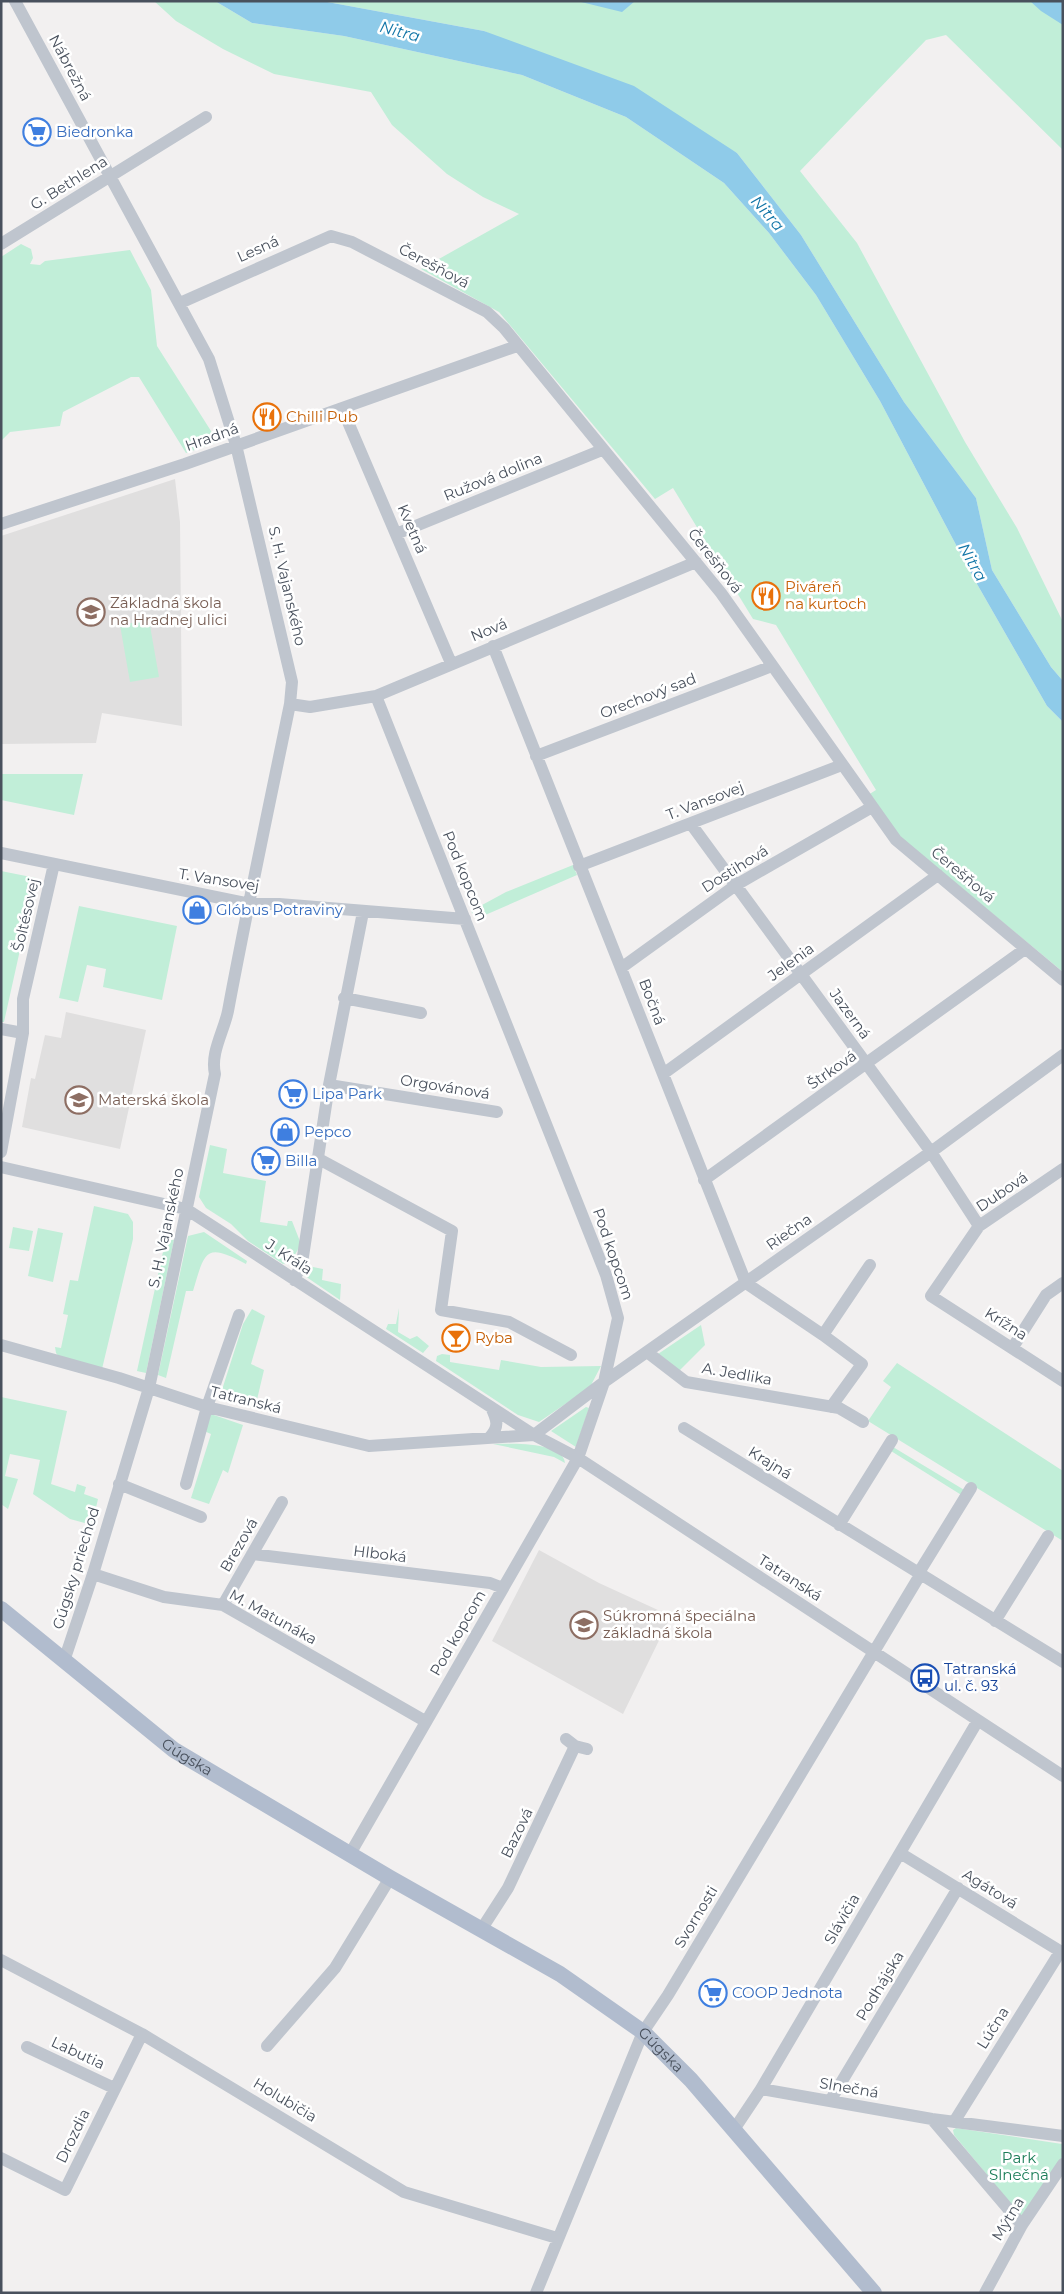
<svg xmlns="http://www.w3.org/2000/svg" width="1064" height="2294" font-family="Montserrat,sans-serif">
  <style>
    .education { fill: #e0dfdf }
    .green { fill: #c1eed8 }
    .water { fill: #8fcbe9 }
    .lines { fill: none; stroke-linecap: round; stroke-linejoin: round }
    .minor { stroke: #bfc5ce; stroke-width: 12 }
    .major { stroke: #b1bcce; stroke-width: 16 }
    .labels { text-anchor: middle; stroke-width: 5; stroke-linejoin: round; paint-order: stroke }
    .street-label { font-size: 15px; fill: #49515d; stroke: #fff }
    .shop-label { font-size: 15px; fill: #366cbe; stroke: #fff; text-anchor: start }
    .food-label { font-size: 15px; fill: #c56008; stroke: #fff; text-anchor: start }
    .education-label { font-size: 15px; fill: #785e54; stroke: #fff; text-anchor: start }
    .transit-label { font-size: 15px; fill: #164399; stroke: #fff; text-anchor: start }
    .park-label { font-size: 15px; fill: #1b7d58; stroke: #fff }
    .water-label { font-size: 16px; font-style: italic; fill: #1175a7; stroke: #fff }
  </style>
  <rect width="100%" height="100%" fill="#f2f0f0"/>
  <path class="education" d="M175 479 180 522 182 726 102 713 96 743 1 744V536Z
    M66 1012 146 1030 120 1149 22 1127 31 1078 35 1079 45 1035 61 1038Z
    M539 1550 599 1583 671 1616 623 1714 492 1641Z"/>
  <path class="green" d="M154 1H215L252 23 344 36 522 75 626 117 724 183 769 233 816 295 880 401 973 577 1047 706 1063 722V972L901 838 868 795 876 790 776 625 753 619 673 488 655 499 499 312 421 269 519 214 483 197 447 174 392 125 371 92 274 74 223 49 176 21Z
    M322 1H1063V150L946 35 926 40 800 171 857 243 965 442 1017 528 1063 622V681L1051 667 992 570 976 498 904 402 801 235 737 153 484 31Z
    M21 244 31 249 33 258 30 264 40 265 45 261 130 250 151 290 157 346 218 442 186 453 139 377H131L63 412 60 426 10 432 1 441V257Z
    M149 620 159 677 130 682 120 625Z
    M1 774H83L74 815 1 800Z
    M573 865 577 875 476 919 471 911 506 892Z
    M1 871 36 878 4 1022H1Z
    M79 906 177 926 162 1000 103 987 106 969 87 965 78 1002 59 998Z
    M210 1145 227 1149 223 1173 266 1181 260 1222 287 1226 288 1221H292L301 1244 292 1260 283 1264 248 1241 231 1224 206 1208 199 1197Z
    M94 1206 128 1214 133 1222V1239L102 1369 60 1358 56 1353 55 1347 61 1348 68 1315 63 1314 70 1280 78 1281Z
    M13 1227 33 1231 29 1251 9 1248Z
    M38 1228 63 1233 53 1282 28 1276Z
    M204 1232 247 1261 246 1264C205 1242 205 1251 193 1291H186L166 1378 158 1375 188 1236Z
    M166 1238 174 1240 146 1373 137 1371Z
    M308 1266 323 1269 322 1280 341 1284 340 1300 302 1274Z
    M399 1308 398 1332 410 1339 417 1336 429 1346 423 1353 386 1329 388 1324H396Z
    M252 1309 265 1316 251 1364 264 1370 255 1408 220 1396 243 1324Z
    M701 1325 705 1345 678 1372 658 1354Z
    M442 1354 450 1355V1362L499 1370 501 1360 541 1367 601 1366 590 1387 539 1422 518 1415 436 1361 437 1356Z
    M897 1363 1063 1471V1541L868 1421 891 1387 883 1381Z
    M1 1397 67 1411 51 1484 75 1492 77 1484 86 1487 84 1494 98 1499 92 1525 70 1519 33 1494 40 1460 10 1454 5 1476 18 1479 8 1509 1 1504Z
    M586 1407 589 1408 576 1447 551 1431Z
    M211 1414 243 1425 228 1473 223 1470 209 1504 191 1498 211 1434 204 1431Z
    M493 1444C509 1444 563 1441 565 1463L554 1457Z
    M893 1447 966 1491 963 1496 891 1451Z
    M956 2128 1062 2144 1063 2156 1022 2217 954 2135 953 2130Z"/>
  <path class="water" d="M215 1H322L484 31 634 86 737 153 801 235 904 402 976 498 992 570 1051 667 1063 681V722L1047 706 973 577 880 401 816 295 769 233 724 183 626 117 522 75 344 36 252 23Z
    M577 1H635L622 12Z
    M1030 1H1063V25L1041 11Z"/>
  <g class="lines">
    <path class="minor" d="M15 1 209 359 236 445 292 682 290 704C269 806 247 909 228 1011 224 1031 210 1053 215 1074L149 1388 93 1574 64 1661
      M1 244 206 117
      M180 303 331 236 352 242 487 312 504 328 721 593 896 840 1063 980
      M342 408 451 663
      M1 524 185 464 517 346
      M396 534 602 450
      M493 646 746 1283 823 1335 870 1265
      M290 704 310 707 376 696 696 562
      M536 756 772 666
      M691 824 931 1152 979 1226
      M1 853 250 904H279L465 919
      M579 866 842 765
      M621 968 736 885 872 807
      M344 998 421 1013
      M1 1029 23 1033
      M663 1074 938 875
      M329 1085 497 1112
      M1 1152 23 1033V999L54 864
      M317 1158 452 1231 441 1310 509 1322 571 1355
      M1 1167 186 1209 534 1435 578 1458 1063 1776
      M1063 1169 979 1226 931 1296 1063 1381
      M704 1180 1025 949
      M294 1280 302 1263 329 1085 363 912
      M823 1335 862 1364 831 1407
      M1 1345 119 1378 207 1407 369 1446 534 1435
      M1013 1347 1046 1295 1063 1283
      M647 1352 686 1382 839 1408 863 1422
      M684 1428 1063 1662
      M534 1435 604 1382 931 1152 1063 1055
      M489 1438C500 1427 497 1420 491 1407
      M119 1484 201 1517
      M186 1484 207 1407 239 1315
      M839 1525 892 1440
      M252 1554 490 1583 503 1588
      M93 1574 164 1597 223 1605 425 1721
      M918 1574 971 1488
      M223 1605 282 1502
      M995 1621 1048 1536
      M566 1739 575 1746 587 1749
      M900 1853 1063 1953
      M350 1854 578 1458 604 1382 618 1318 606 1275 376 696
      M481 1930 508 1888 575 1746
      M1 1960 142 2034 404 2192 557 2238
      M267 2046 335 1968 390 1878
      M27 2047 114 2088
      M761 2089 932 2119 1063 2136
      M830 2101 958 1888
      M932 2119 1022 2225
      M954 2122 1060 1952
      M733 2131 761 2089 977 1722
      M1 2158 65 2190 142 2034
      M536 2293 643 2032 668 1995 920 1575
      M985 2293 1022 2225 1063 2164"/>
    <path class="major" id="s1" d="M1 1609 174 1750 390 1878 560 1974 643 2032 691 2080 874 2293"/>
  </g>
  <defs>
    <g id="supermarket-ring" transform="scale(1.4375)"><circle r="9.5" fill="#fff" stroke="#3f7fe0" stroke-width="1.5"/><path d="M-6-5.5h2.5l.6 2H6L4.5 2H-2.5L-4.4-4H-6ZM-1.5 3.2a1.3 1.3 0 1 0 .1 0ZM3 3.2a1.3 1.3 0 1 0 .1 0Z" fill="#3f7fe0"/></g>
    <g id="restaurant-ring" transform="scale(1.4375)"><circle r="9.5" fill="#fff" stroke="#e8710a" stroke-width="1.5"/><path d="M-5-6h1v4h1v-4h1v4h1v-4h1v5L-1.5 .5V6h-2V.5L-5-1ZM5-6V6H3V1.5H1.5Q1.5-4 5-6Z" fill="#e8710a"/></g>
    <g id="school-ring" transform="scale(1.4375)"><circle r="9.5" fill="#fff" stroke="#8d6e63" stroke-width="1.5"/><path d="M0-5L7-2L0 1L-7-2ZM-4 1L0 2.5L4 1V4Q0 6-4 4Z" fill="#8d6e63"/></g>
    <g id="shop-ring" transform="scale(1.4375)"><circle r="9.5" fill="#fff" stroke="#3f7fe0" stroke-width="1.5"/><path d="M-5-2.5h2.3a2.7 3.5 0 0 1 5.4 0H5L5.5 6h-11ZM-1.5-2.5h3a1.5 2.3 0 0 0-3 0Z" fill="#3f7fe0"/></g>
    <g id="bar-ring" transform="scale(1.4375)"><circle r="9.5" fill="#fff" stroke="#e8710a" stroke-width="1.5"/><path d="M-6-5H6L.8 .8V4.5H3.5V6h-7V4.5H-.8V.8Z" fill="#e8710a"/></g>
    <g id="bus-ring" transform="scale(1.4375)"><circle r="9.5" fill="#fff" stroke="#1a4fb4" stroke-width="1.5"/><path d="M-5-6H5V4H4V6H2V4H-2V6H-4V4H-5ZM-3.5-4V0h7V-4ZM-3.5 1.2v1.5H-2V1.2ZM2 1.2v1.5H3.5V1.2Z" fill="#1a4fb4"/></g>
  </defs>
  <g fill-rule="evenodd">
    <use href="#supermarket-ring" x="37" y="132"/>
    <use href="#restaurant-ring" x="267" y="417"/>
    <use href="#restaurant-ring" x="766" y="596"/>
    <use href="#school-ring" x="91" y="612"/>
    <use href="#shop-ring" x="197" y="910"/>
    <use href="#supermarket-ring" x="293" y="1094"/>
    <use href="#school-ring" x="79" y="1100"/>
    <use href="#shop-ring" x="285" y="1132"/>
    <use href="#supermarket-ring" x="266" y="1161"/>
    <use href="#bar-ring" x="456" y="1338"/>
    <use href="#school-ring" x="584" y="1625"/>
    <use href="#bus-ring" x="925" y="1678"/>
    <use href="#supermarket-ring" x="713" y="1993"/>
  </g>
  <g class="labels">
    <g class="street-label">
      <text transform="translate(70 68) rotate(62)" y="5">Nábrežná</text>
      <text transform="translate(69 183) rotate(-32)" y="5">G. Bethlena</text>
      <text transform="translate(258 249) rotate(-24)" y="5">Lesná</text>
      <text transform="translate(434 266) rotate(28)" y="5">Čerešňová</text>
      <text transform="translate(212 437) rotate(-20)" y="5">Hradná</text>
      <text transform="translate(493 477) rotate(-22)" y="5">Ružová dolina</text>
      <text transform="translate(412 529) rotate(67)" y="5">Kvetná</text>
      <text transform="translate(715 561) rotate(52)" y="5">Čerešňová</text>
      <text transform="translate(287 586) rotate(77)" y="5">S. H. Vajanského</text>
      <text transform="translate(489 630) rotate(-22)" y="5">Nová</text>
      <text transform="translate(648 696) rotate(-21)" y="5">Orechový sad</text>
      <text transform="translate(705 801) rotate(-21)" y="5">T. Vansovej</text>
      <text transform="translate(735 869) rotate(-32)" y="5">Dostihová</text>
      <text transform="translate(963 875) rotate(40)" y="5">Čerešňová</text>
      <text transform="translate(465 876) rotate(68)" y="5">Pod kopcom</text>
      <text transform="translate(219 880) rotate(9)" y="5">T. Vansovej</text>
      <text transform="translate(26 915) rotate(-77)" y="5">Šoltésovej</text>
      <text transform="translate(791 962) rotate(-36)" y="5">Jelenia</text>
      <text transform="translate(652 1002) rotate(69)" y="5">Bočná</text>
      <text transform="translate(850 1014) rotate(54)" y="5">Jazerná</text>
      <text transform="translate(832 1070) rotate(-35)" y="5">Štrková</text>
      <text transform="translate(445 1087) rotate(9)" y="5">Orgovánová</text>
      <text transform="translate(1002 1192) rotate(-34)" y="5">Dubová</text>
      <text transform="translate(166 1228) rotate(-78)" y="5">S. H. Vajanského</text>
      <text transform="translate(789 1232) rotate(-35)" y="5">Riečna</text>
      <text transform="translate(613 1254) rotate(71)" y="5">Pod kopcom</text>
      <text transform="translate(289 1257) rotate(33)" y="5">J. Kráľa</text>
      <text transform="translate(1006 1324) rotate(32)" y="5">Krížna</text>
      <text transform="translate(737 1374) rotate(10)" y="5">A. Jedlika</text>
      <text transform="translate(246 1400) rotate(14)" y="5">Tatranská</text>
      <text transform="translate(770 1463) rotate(32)" y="5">Krajná</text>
      <text transform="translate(239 1545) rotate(-60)" y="5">Brezová</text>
      <text transform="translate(380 1554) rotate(7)" y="5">Hlboká</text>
      <text transform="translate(76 1568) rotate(-73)" y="5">Gúgsky priechod</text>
      <text transform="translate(790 1578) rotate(33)" y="5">Tatranská</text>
      <text transform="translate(273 1617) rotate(29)" y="5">M. Matunáka</text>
      <text transform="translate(458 1633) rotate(-60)" y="5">Pod kopcom</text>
      <text dy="5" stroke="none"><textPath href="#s1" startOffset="238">Gúgska</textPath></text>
      <text transform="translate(517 1833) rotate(-64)" y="5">Bazová</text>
      <text transform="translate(990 1889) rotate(32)" y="5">Agátová</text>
      <text transform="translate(696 1917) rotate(-59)" y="5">Svornosti</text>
      <text transform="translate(842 1919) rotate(-60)" y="5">Slávičia</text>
      <text transform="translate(880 1986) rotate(-59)" y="5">Podhájska</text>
      <text transform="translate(993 2028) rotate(-58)" y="5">Lúčna</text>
      <text dy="5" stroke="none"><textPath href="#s1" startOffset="796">Gúgska</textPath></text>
      <text transform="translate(78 2053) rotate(25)" y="5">Labutia</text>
      <text transform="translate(849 2088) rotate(10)" y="5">Slnečná</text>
      <text transform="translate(285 2100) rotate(31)" y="5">Holubičia</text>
      <text transform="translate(73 2136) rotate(-64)" y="5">Drozdia</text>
      <text transform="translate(1008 2219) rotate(-59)" y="5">Mýtna</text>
    </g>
    <g class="shop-label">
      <text x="56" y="137">Biedronka</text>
      <text x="216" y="915">Glóbus Potraviny</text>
      <text x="312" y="1099">Lipa Park</text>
      <text x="304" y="1137">Pepco</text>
      <text x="285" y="1166">Billa</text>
      <text x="732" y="1998">COOP Jednota</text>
    </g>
    <g class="food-label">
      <text x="286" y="422">Chilli Pub</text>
      <text x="785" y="592">Piváreň<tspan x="785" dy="17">na kurtoch</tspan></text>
      <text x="475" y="1343">Ryba</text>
    </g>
    <g class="education-label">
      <text x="110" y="608">Základná škola<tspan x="110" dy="17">na Hradnej ulici</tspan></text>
      <text x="98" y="1105">Materská škola</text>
      <text x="603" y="1621">Súkromná špeciálna<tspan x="603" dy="17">základná škola</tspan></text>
    </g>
    <g class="transit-label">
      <text x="944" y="1674">Tatranská<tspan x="944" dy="17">ul. č. 93</tspan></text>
    </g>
    <g class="park-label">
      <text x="1019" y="2163">Park<tspan x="1019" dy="17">Slnečná</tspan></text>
    </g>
    <g class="water-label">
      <text transform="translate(400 31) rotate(15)" y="6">Nitra</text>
      <text transform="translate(768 213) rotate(49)" y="6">Nitra</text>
      <text transform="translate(973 562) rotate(61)" y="6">Nitra</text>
    </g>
  </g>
  <rect width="1064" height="2294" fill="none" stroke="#49515d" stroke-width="5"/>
</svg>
